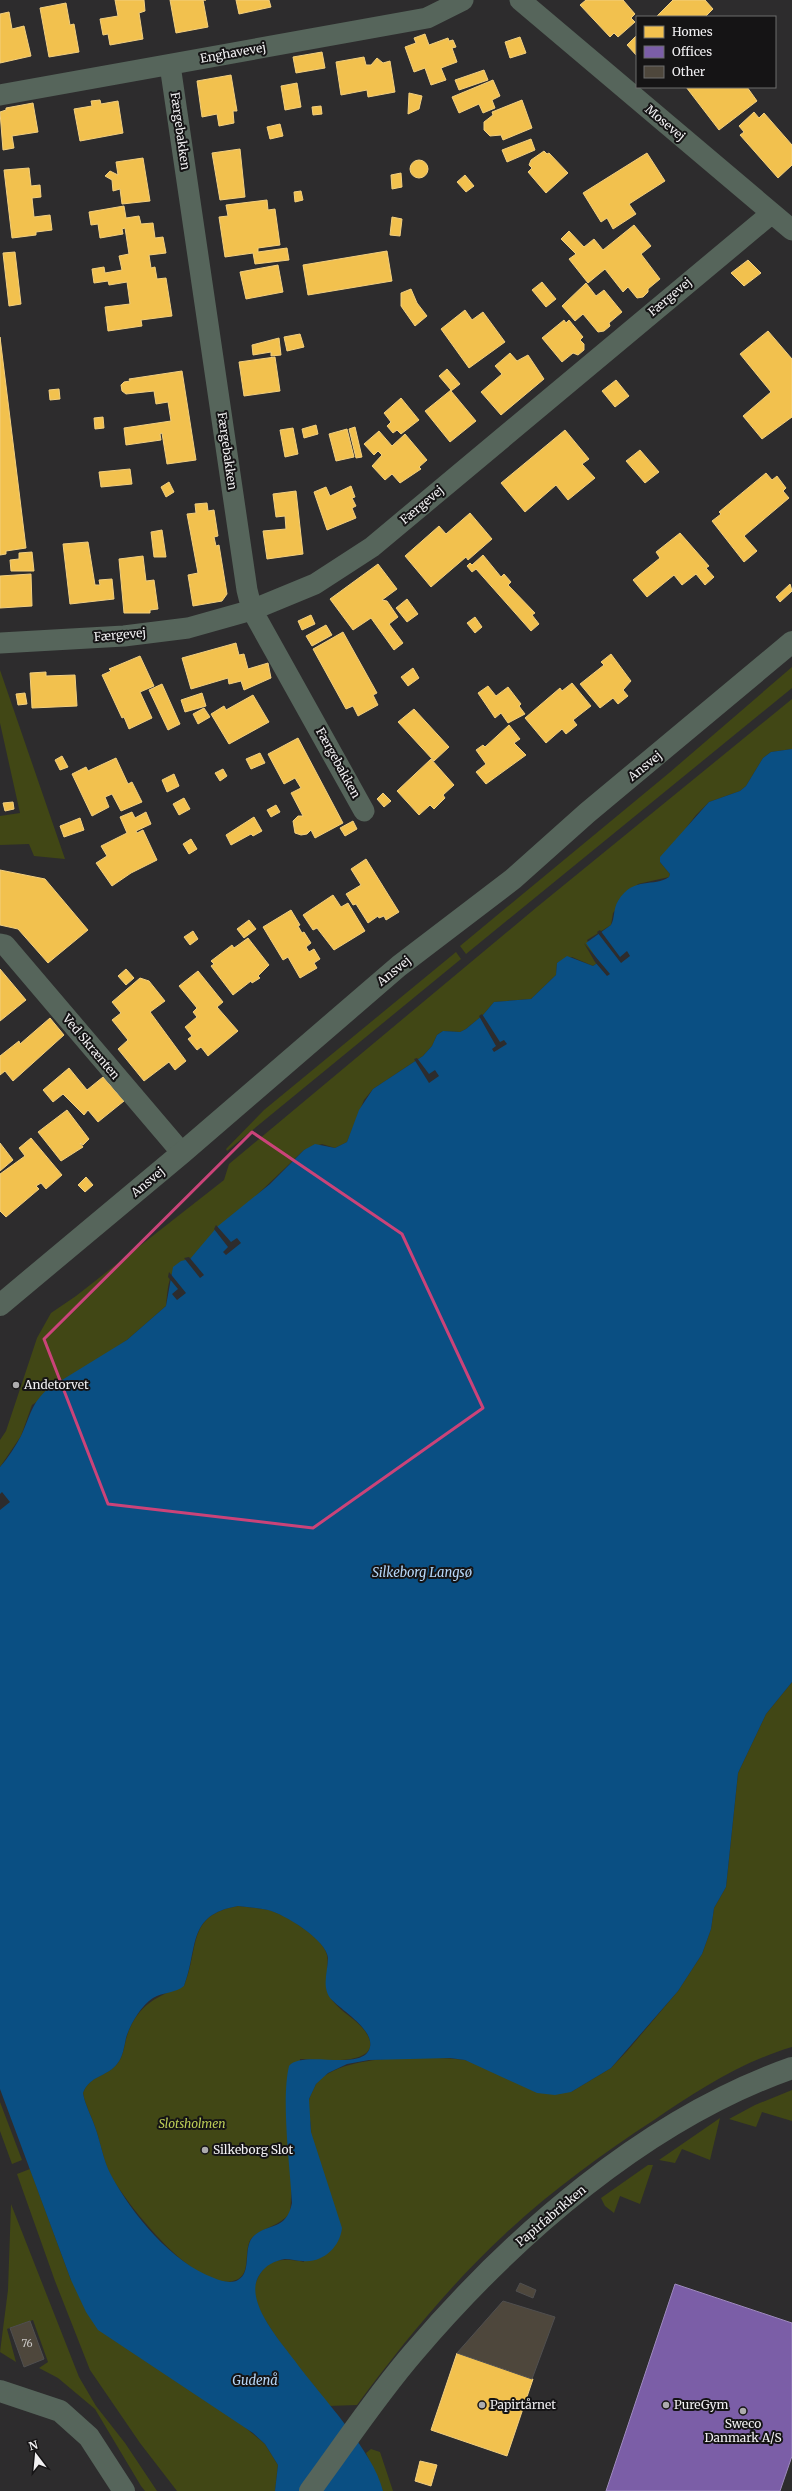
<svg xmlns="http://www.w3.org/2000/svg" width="792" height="2491" font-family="Merriweather,serif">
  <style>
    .green { fill: #414715 }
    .water { fill: #0a4f83; fill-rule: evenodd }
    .pier { fill: #2d2c2d }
    .homes { fill: #f2c14e; stroke: #f2cf7f }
    .offices { fill: #7b5ea7; stroke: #9e8abe }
    .building { fill: #4e473c; stroke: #504f4f }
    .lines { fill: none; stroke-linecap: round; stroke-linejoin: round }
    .minor { stroke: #56655b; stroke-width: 21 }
    .tertiary { stroke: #56655b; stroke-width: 22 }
    .marked { fill: none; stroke: #cb4379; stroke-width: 3; stroke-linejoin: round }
    .poi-dot { fill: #acabad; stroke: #151415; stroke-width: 1.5 }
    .labels { text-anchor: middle; stroke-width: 4; stroke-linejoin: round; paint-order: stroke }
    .number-label { font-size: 10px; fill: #c8c6c4 }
    .street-label { font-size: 12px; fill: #f1f0f2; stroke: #151415 }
    .poi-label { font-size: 12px; fill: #f1f0f2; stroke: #151415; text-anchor: start }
    .park-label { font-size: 12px; font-style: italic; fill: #bbcc56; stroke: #151415 }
    .water-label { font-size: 13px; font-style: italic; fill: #b6d6f7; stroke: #151415 }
  </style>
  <rect width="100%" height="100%" fill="#2d2c2d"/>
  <path class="green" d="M792 667V688L466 954 460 946 669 773Z
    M0 670 65 859 34 856 29 844 0 845V816L20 813 0 723Z
    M792 699V749L771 752 763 758 746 786 740 791 709 802 696 815 660 862 670 874 669 877 638 884 613 913 611 925 587 940 599 962 593 966 572 957 557 963 556 975 531 999 494 1002 483 1015 466 1029 460 1032 443 1031 437 1035 432 1046 423 1056 373 1089 364 1100 347 1142 335 1148 322 1144 304 1150 190 1259C168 1264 168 1287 166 1306L127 1340 32 1405 21 1436 0 1467V1440L6 1431 37 1338 51 1313 76 1296 224 1180 229 1164 537 907Z
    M456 952 461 959 227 1151 226 1149 264 1110Z
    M792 1682V2047C741 2062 697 2091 654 2120 602 2154 551 2191 505 2234 450 2285 402 2344 357 2405L328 2406C312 2384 256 2317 254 2294 254 2285 257 2278 262 2271 272 2257 290 2259 304 2262 307 2219 310 2176 311 2134 312 2123 307 2112 309 2100 310 2096 314 2088 316 2084 339 2053 430 2056 465 2060L571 2092 611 2068 628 2050 678 1991 702 1954 711 1929 714 1908 726 1887 738 1773 766 1714Z
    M238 1906C248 1907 259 1908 269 1910 284 1914 324 1938 327 1955 330 1970 321 1986 332 2000 341 2012 356 2019 365 2031 391 2068 316 2060 300 2059L290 2213C279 2227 258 2229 251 2239 243 2251 252 2274 236 2280 198 2296 127 2204 111 2176 103 2160 101 2144 95 2127 91 2115 85 2105 83 2093 90 2075 106 2077 117 2064 123 2057 124 2047 126 2039 135 2007 156 1996 184 1986 200 1947 186 1915 238 1906Z
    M792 2090V2121L762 2112 756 2127 729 2119 755 2105Z
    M0 2102 22 2160 12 2164 0 2131Z
    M720 2118 710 2160 682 2149 675 2163 659 2160Z
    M648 2165H653L640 2204 620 2196 614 2213 605 2206 601 2198Z
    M30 2169 71 2280 265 2444 278 2465 275 2491H177L140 2443 90 2370 55 2281 17 2174Z
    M11 2204 79 2377 96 2406 125 2443 157 2491H145L141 2486 95 2409 58 2378 39 2368 48 2362 33 2320 7 2329 16 2362 0 2352 8 2290Z
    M371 2449 380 2452 393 2491H383L366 2453Z"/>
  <path class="water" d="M792 749V1682L766 1714 738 1773 726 1887 714 1908 711 1929 702 1954 678 1991 611 2068 571 2092 555 2095 537 2093 465 2060 450 2058 369 2060 347 2064 328 2073 316 2084 309 2099 311 2132 342 2228C340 2247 323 2263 303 2261 297 2261 291 2259 285 2259 274 2261 266 2265 260 2274 242 2299 280 2341 295 2361 321 2397 373 2450 383 2491H275L278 2465 265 2444 253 2433 98 2330 86 2312 71 2280 0 2089V1467C8 1458 15 1447 21 1436 31 1415 31 1403 49 1388L127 1340 166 1306 173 1267 181 1261 190 1259 218 1226 270 1184 304 1150 315 1144 335 1148 347 1142 359 1110 373 1089 423 1056 432 1046 437 1035 443 1031 460 1032 466 1029 483 1015 494 1002 531 999 556 975 557 963 567 956 593 966 599 962 586 943 611 925C615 918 613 909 618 901 634 875 654 888 669 877L670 874 660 862V857L709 802 740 791 746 786 763 758 771 752ZM238 1906C248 1907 259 1908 268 1910 284 1914 327 1940 328 1958 328 1971 321 1987 331 1999 341 2010 374 2029 370 2047 364 2073 303 2049 289 2066 281 2100 290 2166 292 2203 286 2233 265 2222 252 2238 243 2250 252 2272 238 2280 231 2284 221 2281 214 2278 172 2263 132 2214 111 2175 103 2160 101 2143 95 2127 91 2115 85 2105 83 2093 90 2075 107 2077 117 2064 123 2057 124 2047 126 2038 130 2024 141 2006 153 1998 163 1992 176 1993 184 1986 199 1947 186 1915 238 1906Z"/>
  <path class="pier" d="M600 930 620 957 627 951 630 956 621 963 597 932Z
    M584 943 610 974 607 976 595 962Z
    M482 1014 500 1042 504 1040 507 1044 494 1052 492 1049 496 1046 479 1016Z
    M417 1058 429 1074 435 1070 439 1076 429 1083 414 1059Z
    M216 1225 231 1242 237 1238 241 1243 226 1255 223 1252 228 1247 214 1229Z
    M189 1257 204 1275 200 1278 184 1258Z
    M169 1272 186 1293 177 1300 172 1294 178 1289 168 1277Z
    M2 1492 10 1502 0 1510V1494Z"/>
  <path class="homes" d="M115 0H144L145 11 139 13 143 39 110 45 108 34 103 35 100 19 118 16Z
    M170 0H206H203L208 27 176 33Z
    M236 0H269L271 7 239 14Z
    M586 0H623L635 14 631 18 635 22 618 37 614 33 610 37 580 5Z
    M673 0H705L713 9 705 17H656Z
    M66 3 70 25 74 24 79 52 49 57 40 8Z
    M9 12 12 29 24 26 31 56 0 63V14Z
    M425 34 429 45 448 38 449 41 453 40 456 47 452 48 457 62 441 68 446 80 431 85 425 68 414 72 405 47 416 43 414 38Z
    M637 35V56L627 45Z
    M520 37 526 53 510 58 505 42Z
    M322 52 325 68 296 73 293 57Z
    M364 57 366 65H371L377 58 383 63 390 61 395 92 368 97 367 90 341 95 336 62Z
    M484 70 488 80 459 90 455 80Z
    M231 75 237 111H233L234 123 219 126 217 114 202 117 197 81Z
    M493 80 500 96 492 100 495 108 483 113 479 104 459 113 452 97Z
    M297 83 301 107 285 110 281 86Z
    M686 87H747L757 101 719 130Z
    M409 93 422 96 419 109 408 114Z
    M100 100 101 104 118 101 123 133 80 141 74 109 92 106 91 101Z
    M522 100 532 128 503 140 501 135 490 136 484 130V122L493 115 492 112Z
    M33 103 38 132 12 136 14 148 3 150 0 112 6 110V108Z
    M321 106 322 114 313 115 312 107Z
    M754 112 759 118 764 113 792 145V165L778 178 740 135 744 132 739 126Z
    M280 124 283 136 270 139 267 127Z
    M531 139 535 150 507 162 502 150Z
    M240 149 245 197 220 200 212 153Z
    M544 151 547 154 549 153 568 173 546 193 528 172 532 168 529 165 531 160Z
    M647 153 665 181 629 204 636 214 613 229 607 218 601 222 583 193Z
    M143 158 150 201 122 204 120 189 113 191 112 180 105 176 110 171 118 175 116 162Z
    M410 169a9 9 0 1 1 18 0a9 9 0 1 1-18 0Z
    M29 168 31 186 40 185 41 197 32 198 34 217 50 215 52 230 36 232V235L12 238 4 170Z
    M401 173 402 187 392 189 391 175Z
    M465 175 474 186 466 192 457 182Z
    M301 191 303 200 295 202 294 192Z
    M267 200 268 210 275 209 280 245 258 248V252L287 248 289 260 255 264 253 253 225 257 219 217 228 216 226 205Z
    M124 206 126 218 139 216 141 224 153 223 155 238 163 237 166 253 149 255 151 268 155 267 157 279 166 278 172 316 141 320 142 326 108 331 105 307 130 304 127 282 109 285 108 281 94 283 92 269 104 267 105 273 122 270 119 256 129 254 125 228 122 229 123 234 100 238 98 224 91 225 89 212Z
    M392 217 402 219 400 236 390 235Z
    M634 225 651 246 641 254 660 279 648 289V292L643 297 637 298 628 287 623 292 605 269 588 283 569 259 576 254 561 239 569 231 584 247 594 239 603 250Z
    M387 251 392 281 308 295 303 265Z
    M15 252 21 304 9 306 3 253Z
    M748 260 761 273 744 286 731 273Z
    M278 265 283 292 246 299 240 272Z
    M542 282 556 299 546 307 532 290Z
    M586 283 596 296 604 290 622 312 609 323 610 326 604 331 598 332 583 314 575 321 562 306Z
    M411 289 417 303 427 316 415 326 401 306V293Z
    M465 310 472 320 483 312 505 342 469 368 441 329Z
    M564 320 566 323 569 320 583 337 580 340 584 344V350L578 355 573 353 562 362 542 338Z
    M768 331 792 359V417L762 439 743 416 771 392 740 354Z
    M300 334 304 347 287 351 284 337Z
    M0 337 26 548 6 551V554L0 555Z
    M279 338 281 355 271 356V352L253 355 252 345Z
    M510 353 517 361 528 355 544 379 501 415 481 392 502 374 495 366Z
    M275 357 280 391 244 396 239 362Z
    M447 369 460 384 451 391 476 421 450 442 425 411 451 390 439 376Z
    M182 371 196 460 167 464 162 433 160 434 161 440 126 445 124 428 171 421 168 402 156 404 154 391 126 394 122 391 121 385 124 382 130 381 129 379Z
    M616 380 629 396 615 407 602 391Z
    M59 389 60 399 50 400 49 390Z
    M401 398 419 420 401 434 397 430 393 433 387 426 391 422 384 413Z
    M103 417 104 428 95 429 94 418Z
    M316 425 318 434 304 438 302 429Z
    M355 427 362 457 356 458 349 429Z
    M293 428 298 454 285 457 280 430Z
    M347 429 354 457 336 461 329 434Z
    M565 430 589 459 582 464 595 478 568 500 556 485 525 512 501 483Z
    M379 431 392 446 405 434 427 460 419 467 421 469 400 483 392 474 385 480 372 466 382 455 378 451 374 455 364 444Z
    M640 450 659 472 645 483 626 461Z
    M130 469 132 484 101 487 99 472Z
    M766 473 772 480 777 476 786 488 783 491 789 498 744 536 757 551 744 562 712 521 721 514 719 512Z
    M169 482 174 492 166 497 161 487Z
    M351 486 355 497 352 498 356 506 352 508 356 518 327 530 314 492 326 487 330 496Z
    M296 491 303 554 267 559 263 531 286 529 285 516 276 517 273 494Z
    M207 503 208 511 214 510 218 536 214 537 216 546 219 545 227 594 222 601 193 606 188 575 198 573 187 514 196 513 195 504Z
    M470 513 492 539 468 560 466 557 431 587 405 556 439 526 446 534Z
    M162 530 166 557H154L151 532Z
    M680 533 709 566 706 568 714 577 705 585 696 574 682 585 674 575 647 597 633 580 660 558 656 552Z
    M88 542 95 585H100L99 580 112 579 114 599 70 604 63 544Z
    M32 552 34 571H11L10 560 19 559V553Z
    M483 555 501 577 504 574 511 582 508 585 535 613 532 615 539 624 531 631 476 569 472 572 467 566 470 563 472 565Z
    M143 556 146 581 154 580 158 609 150 610V613H124L119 559Z
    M378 564 397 589 382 600 387 601 398 617 389 624 403 643 394 650 371 618 353 630 330 599Z
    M31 574 32 606 0 608V576Z
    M790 584 792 591 780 602 776 597Z
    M407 599 418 614 407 622 396 608Z
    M311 615 315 624 302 630 298 621Z
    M475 617 482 627 475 633 467 623Z
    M326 625 332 635 312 646 306 636Z
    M343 632 377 693 373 695 378 705 358 716 353 706 346 709 313 649Z
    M236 643 239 655 244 654 248 669 268 663 271 678 244 690 241 681 229 684 228 678 191 689 182 658Z
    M611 654 631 681 623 690 628 696 618 704 613 698 600 708 580 684 604 665 601 662Z
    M140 656 154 686 140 692 152 718 129 729 124 717 122 718 102 675 111 671 109 669Z
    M413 668 419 678 408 686 401 677Z
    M46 672V676L75 675 77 706 32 708 30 673Z
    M572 683 591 706 573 720 577 725 566 734 562 729 546 743 525 718 560 688 562 691Z
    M162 684 180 724 168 730 149 690Z
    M488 686 496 696 508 687 521 704 519 706 525 714 508 723 501 713 495 718 478 693Z
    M25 693 27 704 18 705 16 694Z
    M202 693 206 706 185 712 181 700Z
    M253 695 269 722 229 744 211 714 224 706 226 710Z
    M204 708 210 717 198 724 193 714Z
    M414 709 449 747 434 761 398 722Z
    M509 725 520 739 514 743 526 755 486 784 476 772 486 764 476 750 483 745 485 747Z
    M298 738 343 823 315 838 311 830 307 834 301 835 295 833 293 821 298 816H303L291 793 301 788 295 778 284 784 268 754Z
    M260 753 265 763 251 769 246 759Z
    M62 756 68 767 60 770 55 760Z
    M116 758 128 784 132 782 142 802 121 811 112 794 105 797 109 807 92 816 72 774 86 767 88 771Z
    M431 759 454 785 443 795 445 798 434 809 430 805 419 815 397 791Z
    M223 769 227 776 220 781 215 773Z
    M174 774 179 786 167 792 162 780Z
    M383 793 391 801 384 807 377 799Z
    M184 798 190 809 179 815 173 804Z
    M13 802 14 809 5 811 3 803Z
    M276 805 280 812 271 817 267 810Z
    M132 812 135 818 146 812 151 824 136 831 137 833 143 830 157 860 131 873 112 886 96 863 107 856 101 846 127 833 120 817Z
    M254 817 262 831 253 836 251 834 231 845 226 835Z
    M80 818 84 830 64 837 60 826Z
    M353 821 357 829 345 836 340 828Z
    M191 839 197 849 189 854 183 844Z
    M366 859 399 912 386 920 384 916 379 918 378 916 368 923 356 904 353 905 346 894 361 885 351 869Z
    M0 870 45 879 88 930 48 963 18 929 0 925Z
    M333 895 341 907 348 903 365 931 334 950 317 928 313 930 303 915Z
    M291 910 300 925 298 926 302 933 304 932 311 943 306 947 309 952 314 949 320 959 314 963 317 968 300 978 288 957 283 960 263 927Z
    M249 920 256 929 244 938 237 929Z
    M193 931 198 939 190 945 184 937Z
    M248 938 269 965 258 976 260 978 252 983 251 981 233 995 211 966 214 964 211 961 232 945 234 948Z
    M0 969 26 1000 0 1021Z
    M126 969 134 978 126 985 118 976Z
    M198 971 223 1002 217 1007 238 1031 208 1056 201 1047 197 1050 188 1039 192 1036 185 1027 197 1017 193 1012 197 1008 179 986Z
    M140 978 149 981 165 1001 150 1012 186 1061 175 1070 169 1062 144 1081 118 1049 128 1040 112 1020 121 1013 112 1002Z
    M50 1018 64 1035 13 1081 5 1071 0 1075V1056L19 1041 20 1044Z
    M69 1068 87 1090 103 1077 124 1101 98 1122 88 1110 84 1115 63 1094 53 1102 43 1090Z
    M67 1110 89 1139 83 1145 80 1143 83 1147 61 1161 38 1132Z
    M31 1138 62 1175 46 1189 41 1183 36 1186 39 1189 6 1217 0 1211V1174L25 1156 19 1148Z
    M0 1143 13 1160 0 1171Z
    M86 1177 93 1185 85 1192 78 1185Z
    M457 2353 533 2379 507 2456 431 2430Z
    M420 2461 437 2465 431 2486 415 2481Z"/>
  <path class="offices" d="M675 2284 792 2323V2456L780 2491H606Z"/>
  <path class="building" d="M520 2283 536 2290 533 2298 516 2291Z
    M503 2301 555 2317 532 2379 457 2353Z
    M30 2321 44 2359 24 2367 10 2328Z"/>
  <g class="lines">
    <path class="minor" d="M520 0 792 230
      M170 65 247 590 252 610 364 811
      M0 95 427 18 463 0
      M0 643 124 636 188 628 252 610 315 584 372 547 772 213
      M0 944 5 945 182 1153"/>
    <path class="tertiary" d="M0 1305 182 1153 399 966 513 879 587 813 792 642
      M0 2391 60 2411 89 2437 124 2491
      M310 2491C344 2445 376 2396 414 2352 513 2236 646 2119 792 2068"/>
  </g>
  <path class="marked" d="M252 1132 402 1234 483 1408 313 1528 108 1504 44 1339Z"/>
  <g class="poi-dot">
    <circle cx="16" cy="1385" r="4"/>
    <circle cx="205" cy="2150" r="4"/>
    <circle cx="482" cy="2405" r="4"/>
    <circle cx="666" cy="2405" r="4"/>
    <circle cx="743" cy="2411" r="4"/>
  </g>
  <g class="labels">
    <g class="number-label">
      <text x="27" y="2347">76</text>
    </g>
    <g class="street-label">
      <text transform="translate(233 53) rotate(-10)" y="4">Enghavevej</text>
      <text transform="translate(665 123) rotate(40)" y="4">Mosevej</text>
      <text transform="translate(180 131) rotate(82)" y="4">Færgebakken</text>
      <text transform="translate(670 297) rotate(-40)" y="4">Færgevej</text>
      <text transform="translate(227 451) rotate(82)" y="4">Færgebakken</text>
      <text transform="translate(422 505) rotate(-40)" y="4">Færgevej</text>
      <text transform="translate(120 635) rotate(-5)" y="4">Færgevej</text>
      <text transform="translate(338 763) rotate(61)" y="4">Færgebakken</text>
      <text transform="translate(645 766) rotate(-39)" y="4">Ansvej</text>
      <text transform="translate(394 971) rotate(-39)" y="4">Ansvej</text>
      <text transform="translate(91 1047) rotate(50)" y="4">Ved Skrænten</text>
      <text transform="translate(148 1182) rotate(-40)" y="4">Ansvej</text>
      <text transform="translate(551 2216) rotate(-40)" y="4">Papirfabrikken</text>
    </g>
    <g class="poi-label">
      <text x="24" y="1389">Andetorvet</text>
      <text x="213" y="2154">Silkeborg Slot</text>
      <text x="490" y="2409">Papirtårnet</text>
      <text x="674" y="2409">PureGym</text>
      <text x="743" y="2428" text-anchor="middle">Sweco<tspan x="743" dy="14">Danmark A/S</tspan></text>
    </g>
    <g class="park-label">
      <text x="192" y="2128">Slotsholmen</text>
    </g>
    <g class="water-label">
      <text x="422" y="1577">Silkeborg Langsø</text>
      <text x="255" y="2385">Gudenå</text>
    </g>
  </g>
  <rect x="636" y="16" width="140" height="72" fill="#151415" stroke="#6d6c6d"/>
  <rect x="644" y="26" width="20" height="12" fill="#f2c14e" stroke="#6d6c6d"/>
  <text x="672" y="36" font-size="12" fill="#f1f0f2">Homes</text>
  <rect x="644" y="46" width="20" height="12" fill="#7b5ea7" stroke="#6d6c6d"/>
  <text x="672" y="56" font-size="12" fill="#f1f0f2">Offices</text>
  <rect x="644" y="66" width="20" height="12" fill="#4e473c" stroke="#6d6c6d"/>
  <text x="672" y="76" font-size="12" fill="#f1f0f2">Other</text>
  <g transform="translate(36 2455) rotate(344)" stroke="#151415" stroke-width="3" paint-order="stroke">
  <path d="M0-3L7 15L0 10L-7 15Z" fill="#f1f0f2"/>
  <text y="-6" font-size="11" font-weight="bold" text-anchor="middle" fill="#f1f0f2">N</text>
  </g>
</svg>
